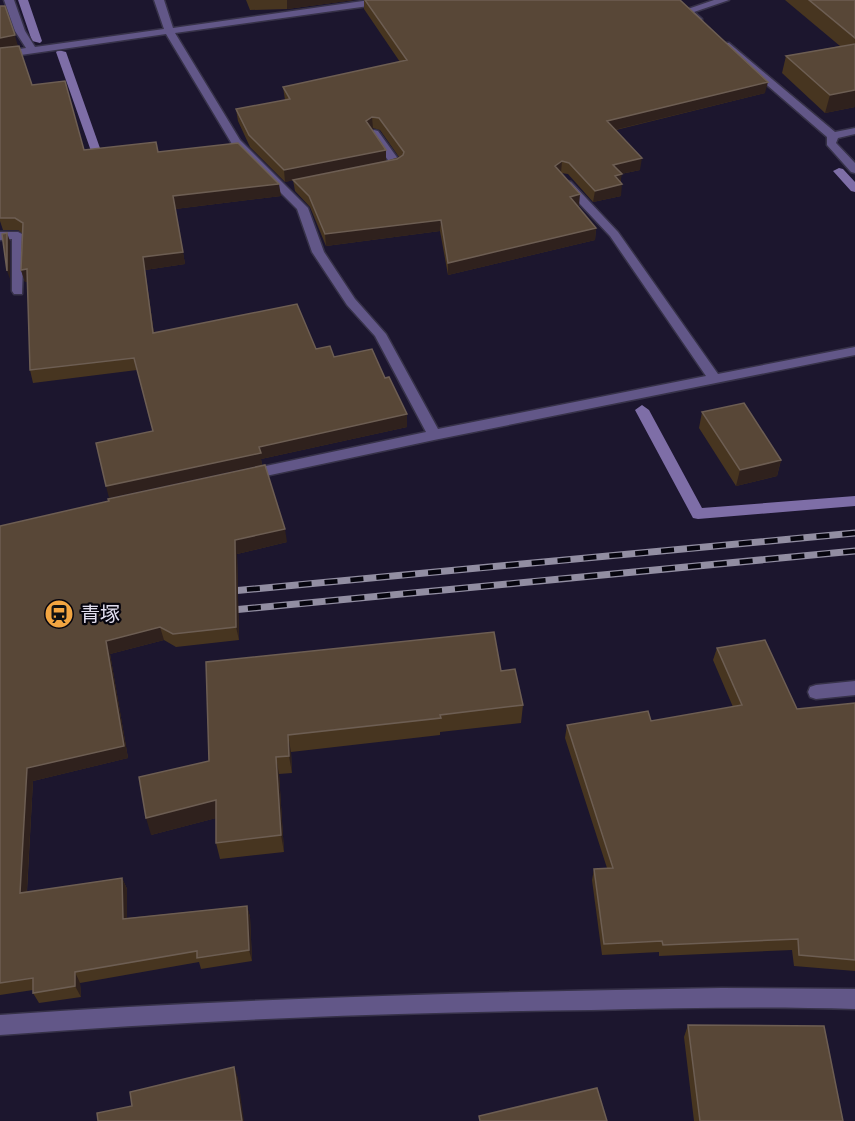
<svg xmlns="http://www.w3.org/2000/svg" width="855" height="1121" font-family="Lora,'Noto Sans JP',serif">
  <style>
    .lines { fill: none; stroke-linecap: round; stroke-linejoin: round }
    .stream { fill: #7e6ea7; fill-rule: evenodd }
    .minor-casing { stroke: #373249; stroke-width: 3 }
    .minor { fill: #625788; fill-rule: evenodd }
    .rail-casing { stroke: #928ea2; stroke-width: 7 }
    .rail { stroke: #06050e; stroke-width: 4.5; stroke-dasharray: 13; stroke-linecap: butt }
    .wall { fill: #473520; fill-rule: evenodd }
    .shaded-wall { fill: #2f211d }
    .building { fill: #584737; stroke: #6d5e53; stroke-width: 1.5 }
    .labels { text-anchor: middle; stroke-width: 4.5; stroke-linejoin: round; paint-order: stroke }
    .poi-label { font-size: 20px; fill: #e0ddee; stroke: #06050e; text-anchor: start }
  </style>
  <rect width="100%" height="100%" fill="#1c162e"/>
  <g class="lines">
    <path class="stream" d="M18 0H28L42 41 40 43 32 41Z
      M58 50 66 52 101 151 100 153H92L91 151 56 52Z
      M839 168 843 169 855 182V192L851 191 833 171Z
      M642 405 649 410 702 508 855 496V506L698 519 693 518 635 410Z"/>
    <g class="minor-casing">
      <path id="minor" d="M4 0H14L25 31 35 47 164 29 154 0H164L173 28 370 0H395L390 3 175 33 240 140 308 208 324 252 355 299 386 334 438 429 706 376 610 236 563 186 561 184 567 181 571 182 618 232 718 374 855 347V355L434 440 247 480 242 479 240 475 247 470 426 432 375 336 347 305 312 252 297 209 232 144 166 34 0 58V52L26 48 15 31Z
        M714 0H729L694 12 702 19V23H696L682 11Z
        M723 43H729L835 132 855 128V134L838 138 836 143 855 163V173L851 172 827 145V137L723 47Z
        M374 130 378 131 401 163V167L381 169V165L390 163 369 133Z
        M0 232H18L24 235 22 294H14L12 291V239L0 240Z
        M855 681V695L816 699 810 697 808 692 810 687 816 685Z
        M722 988 855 989V1009C767 1006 680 1008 592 1010 395 1012 197 1020 0 1035V1015C240 998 481 992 722 988Z"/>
    </g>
    <use href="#minor" class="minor"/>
    <g class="rail-casing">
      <path id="rail" d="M221 592 855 533
        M222 611 855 551"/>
    </g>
    <use href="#rail" class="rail"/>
  </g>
  <path class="wall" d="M246 0H354L287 9 250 10Z
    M364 0H680L765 93 616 130 640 170 621 174V196L593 202 568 174 561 173 579 206H578L596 228 595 240 448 275 440 231 326 246 310 207 295 191 293 180 285 182 250 147 238 121 236 109 285 100 283 87 400 62 364 9ZM373 128 380 130 399 157 386 161 372 129Z
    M785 0H855V107L825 113 782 73 786 56 840 46Z
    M0 7 18 46 32 85 84 150 158 152 281 196 175 209 185 264 145 270 154 333 316 349 334 357 407 427 261 459 262 465 153 431 137 370 33 383 30 370 28 282H25L21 270 22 233 18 230H3L0 221Z
    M702 412 781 460 777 476 736 486 699 428Z
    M0 526 287 542 237 554 239 640 176 647 164 640 110 654 128 758 33 781 27 892 122 878 127 889V918L247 906 250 917 252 961 201 969 199 962 80 983 81 997 39 1003 33 993V990L0 995Z
    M717 648 797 709 855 703V971L794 966 792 950 659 956V952L602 955 592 880 594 869 607 868 565 738 567 725 651 721 733 707 713 660Z
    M206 662 501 671 523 705 521 723 440 732V735L291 752 292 773 279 774 284 852 220 859 216 843V818L151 835 209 761Z
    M688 1025 843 1121H694L684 1037Z"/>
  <path class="shaded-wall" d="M287 0H354L287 9Z
    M15 35 18 47 0 50V38Z
    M768 82 765 93 606 132 607 121Z
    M855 90V107L825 113 830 95Z
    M372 117 373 128 367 133 366 121Z
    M386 150V161L285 182 284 170Z
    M642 158 640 170 611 176 613 165Z
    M562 161 561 173 555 166Z
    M622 174 620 184H622L621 196 593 202 595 191 615 176Z
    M279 184 281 196 175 209 173 196Z
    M580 194 579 206 569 208 570 197Z
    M441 220 440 231 326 246 325 234Z
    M596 228 595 240 448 275V263Z
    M7 233 10 241V279L7 271Z
    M183 252 185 264 145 270 155 345 153 333 143 257Z
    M27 269 31 282H25L21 270Z
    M407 414V427L261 459 262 465 109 498 106 486 259 447Z
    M781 460 777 476 736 486 740 470Z
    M285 529 287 542 237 554 239 640 236 627 235 540Z
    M160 627 164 640 110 654 128 758 33 781 26 905 20 893 27 768 106 641Z
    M288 735 291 752 292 773 289 756Z
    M276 757 279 774 284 852 281 835Z
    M216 800 220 817 151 835 146 818Z
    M122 878 127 889V930L123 919Z
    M247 906 250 917 252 961 249 950Z
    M75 972 80 983 81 997 75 986Z
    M234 1067 238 1078 244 1121H242Z"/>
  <path class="building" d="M365 0H680L768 82 607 121 642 158 613 165 622 174 615 176 622 184 595 191 569 163 562 161 555 166 580 194 570 197 596 228 448 263 441 220 325 234 309 196 293 180 397 159 403 155 404 152 379 118 372 117 366 121 386 150 284 170 249 135 236 109 290 99 283 87 407 60Z
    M809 0H855V38Z
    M0 6H5L15 35 0 38Z
    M855 44V90L830 95 786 56Z
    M19 46 32 85 65 81 84 150 156 142 158 152 238 143 279 184 173 196 183 252 143 257 153 333 297 304 316 349 330 346 334 357 372 349 385 378 389 377 407 414 259 447 261 453 106 486 96 443 153 431 134 358 30 370 27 269 21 270 23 223 15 218H0V48Z
    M7 233V271L2 234Z
    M744 403 781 460 740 470 702 412Z
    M265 465 285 529 235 540 236 627 173 634 160 627 106 641 124 746 27 768 20 893 122 878 123 919 247 906 249 950 197 958V951L75 972V986L33 993V978L0 983V526L109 501 108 499Z
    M494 632 501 671 515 669 523 705 440 715 441 718 288 735 289 756 276 757 281 835 216 843V800L146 818 139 777 209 761 206 662Z
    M765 640 797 709 855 703V960L799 955 798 939 663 945 662 941 604 944 594 869 613 868 567 725 648 711 651 721 742 705 717 648Z
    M688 1025 824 1026 843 1121H700Z
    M234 1067 242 1121H98L97 1113 132 1106 130 1092Z
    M597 1088 607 1121H480L479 1116Z"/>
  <defs>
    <g id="station-disc" transform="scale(1.5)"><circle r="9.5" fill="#f2a541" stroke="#06050e"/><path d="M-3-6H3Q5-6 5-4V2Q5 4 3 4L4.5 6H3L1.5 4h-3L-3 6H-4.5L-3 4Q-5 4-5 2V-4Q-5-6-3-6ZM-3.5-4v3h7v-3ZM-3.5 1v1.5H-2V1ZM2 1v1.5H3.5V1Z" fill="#111"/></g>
  </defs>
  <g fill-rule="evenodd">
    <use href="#station-disc" x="59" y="614"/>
  </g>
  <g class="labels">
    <g class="poi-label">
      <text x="80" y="621">青塚</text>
    </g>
  </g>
</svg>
